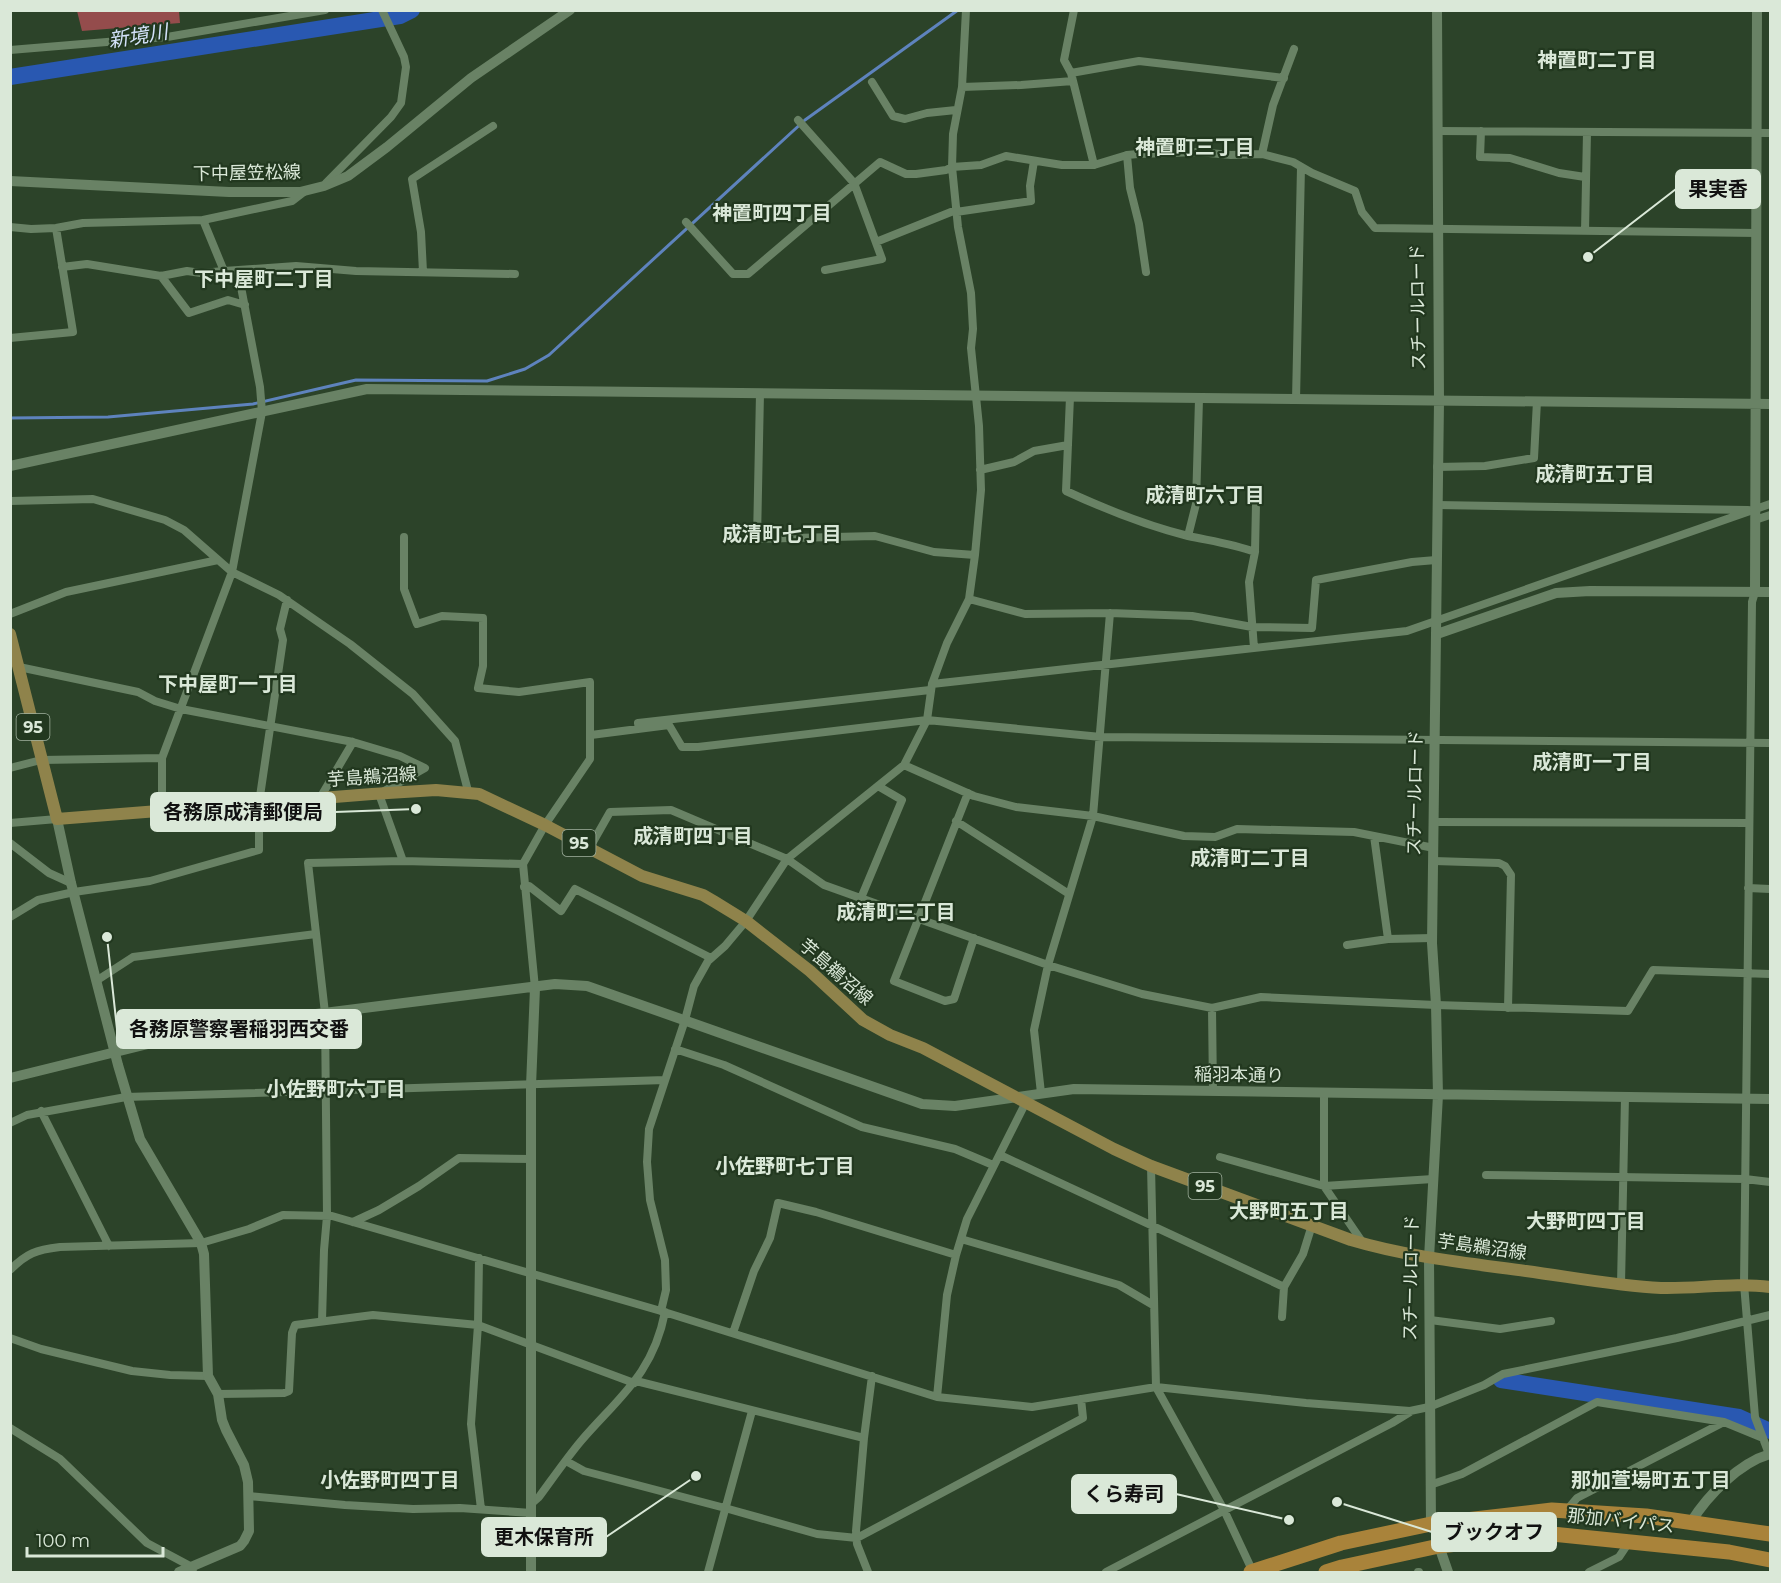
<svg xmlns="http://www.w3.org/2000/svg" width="1781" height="1583" font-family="Montserrat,'Noto Sans JP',sans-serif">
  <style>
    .green { fill: #944c4c }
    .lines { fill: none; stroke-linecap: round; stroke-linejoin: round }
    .stream { stroke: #5e83bd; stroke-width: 3 }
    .river { stroke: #2958b1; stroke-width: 16 }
    .street { stroke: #698265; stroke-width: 8 }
    .secondary { stroke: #698265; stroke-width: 10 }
    .primary { stroke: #8f834b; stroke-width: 12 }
    .highway { stroke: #a9833a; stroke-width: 15 }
    .labels { text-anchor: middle; stroke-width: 4.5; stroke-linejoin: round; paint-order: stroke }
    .shield { fill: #22381f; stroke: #a3b3a0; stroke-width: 1.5 }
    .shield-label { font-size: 16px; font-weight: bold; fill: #dae8d8 }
    .street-label { font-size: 18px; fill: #dae8d8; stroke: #22381f }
    .water-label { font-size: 20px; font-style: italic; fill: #d4e2fa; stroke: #22381f }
    .neighbourhood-label { font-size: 20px; font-weight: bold; fill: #dae8d8; stroke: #22381f }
    .leader { fill: none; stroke: #dae8d8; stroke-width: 2 }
    .callout-dot { fill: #dae8d8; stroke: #22381f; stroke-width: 2 }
    .callout { fill: #dae8d8; stroke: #dae8d8; stroke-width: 2 }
    .callout-label { font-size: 20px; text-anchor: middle; font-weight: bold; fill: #111 }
  </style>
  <rect width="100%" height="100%" fill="#2c4329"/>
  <path class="green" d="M77 11H179L180 23 82 31Z"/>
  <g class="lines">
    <path class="stream" d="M10 418 108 417 253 404 356 380 487 381 525 369 549 355 805 120 958 10"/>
    <path class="river" d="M10 77 400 16 412 10
      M1501 1380 1739 1417 1770 1431"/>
    <path class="street" d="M10 50 167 37 325 10
      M1071 73 1064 60 1074 10
      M872 82 893 116 905 119 927 113 956 110
      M962 87 1021 85 1073 81
      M798 120 854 183 882 259 825 270
      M1438 131 1770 133
      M1481 131 1480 157 1510 158 1559 173 1585 177
      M1262 154 1273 105 1294 49
      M1127 155 1130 188 1139 224 1146 272
      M1094 165 1071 73 1139 61 1284 78
      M326 183 391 117 401 103 406 67 404 57 382 10
      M956 212 1031 201 1030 186 1034 161
      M203 220 292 201 305 191
      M686 222 733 274H748L880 162 906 174H916L946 170 952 167 981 165 1006 156 1062 165H1094L1127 155 1138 154 1198 152 1231 155 1262 154 1293 162 1312 173 1355 191 1362 212 1375 228 1757 233
      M10 227 31 229 56 228 83 223 203 220 224 271 296 266 356 271 515 274
      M1585 231 1587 132
      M876 242 956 210
      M62 267 87 264 161 276 187 271 201 273 224 271
      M423 272 421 232 412 179 493 126
      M161 276 189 313 228 300 245 305
      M10 338 73 332 56 228
      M760 393 757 539 875 536 934 552 975 555
      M1070 397 1066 491C1107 510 1144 525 1188 536 1211 541 1233 544 1255 552
      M1296 400 1301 167
      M1437 467 1485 466 1534 458 1537 401
      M980 470 1014 462 1034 451 1068 445
      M10 501 93 499 165 520 184 530 232 572 279 595 350 644 413 694 455 741 468 791
      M1437 505 1748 510
      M1755 520 1770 515
      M1188 536 1196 504 1199 399
      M404 537V589L417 624 442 616 483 618V666L478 688 519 692 590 682V759L545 825 523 864 535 988
      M1755 592 1752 602 1744 1284 1755 1417 1769 1454
      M969 599 1025 614 1110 613 1192 616 1252 627 1312 628 1316 580 1412 562 1436 560
      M10 614 66 592 218 560
      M1254 648 1249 582 1255 552 1256 504
      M19 667 138 692 155 701 181 709 353 742 400 756 425 768 379 794 403 861 308 863 325 1013 327 1216 324 1250 322 1321
      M932 684 1407 631 1770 504
      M639 729 638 723 930 690
      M591 735 669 725 682 747H698L927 720 1101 737 1770 743
      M904 765 974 796 1016 807 1093 816 1184 836 1215 837 1237 829 1354 832 1434 848
      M10 768 41 760 162 758
      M968 793 894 981 945 1001 954 999 974 938
      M320 798 353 742
      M162 810V758L232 572 262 412 260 387 238 271
      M956 821 1069 894
      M1435 822 1749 823
      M10 823 57 819
      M1374 836 1388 939
      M10 843 49 873 71 883
      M589 849 610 812 671 810 787 859 824 885 1048 965 1142 994 1212 1008 1261 997 1436 1005 1628 1011 1653 970 1770 974
      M403 861 523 864
      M1434 861 1499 863 1505 866 1511 875 1508 1008
      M524 887 529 886 561 911 575 889 711 958
      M1748 888 1770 889
      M861 898 902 800 878 786
      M10 917 38 900 74 892 150 881 259 850V803L283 640 280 629 287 600
      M1347 945 1388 939 1432 938
      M96 981 133 957 316 934
      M1212 1008 1213 1091
      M675 1049 724 1065 862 1127 955 1149 993 1165
      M1041 1093 1034 1030 1048 965 1093 816 1110 613
      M1324 1093V1186L1363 1243
      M41 1111 109 1246
      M10 1123 27 1115 126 1097 665 1080
      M1000 1155 1284 1287
      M1220 1157 1324 1186 1433 1179
      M1151 1166 1156 1387 1224 1510 1253 1572
      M1486 1175 1745 1179 1770 1182
      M353 1222 379 1210 419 1186 459 1158 532 1159
      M961 1239 1119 1285 1153 1305
      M479 1258 478 1325 471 1424 481 1509
      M10 1270C27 1253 36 1250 60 1247L201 1243 249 1229 283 1215 332 1216 661 1311 937 1397 1032 1407 1156 1387 1306 1403 1410 1411 1429 1407 1484 1385 1503 1374 1677 1338 1770 1315
      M1621 1284 1625 1097
      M661 1311 666 1290 665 1260 650 1200 647 1162 649 1129 685 1020 694 986 708 961 725 946 746 921 787 859 904 765 927 720 932 684 947 643 969 599 975 555 981 490 979 426 971 348 973 329 971 293 958 227 952 167 953 134 962 87 966 10
      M1282 1317 1284 1287 1303 1254 1312 1225
      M1430 1320 1500 1329 1551 1321
      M733 1333 754 1271 770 1238 778 1203 816 1212 956 1255
      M10 1338 41 1349 132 1371 170 1375 208 1376
      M636 1381 864 1438
      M218 1394 284 1393 289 1391 292 1333 295 1325 373 1315 478 1325 634 1383
      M937 1397 947 1295 956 1255 967 1219 1026 1102
      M10 1428 60 1459 147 1543 192 1567 193 1572
      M566 1461 584 1471 725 1508 817 1534 857 1538 1083 1418 1081 1399
      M1430 1485 1462 1474 1597 1402 1724 1422
      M249 1496 345 1505 413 1509 460 1508 531 1513
      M531 1504 539 1497C553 1478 566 1459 581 1441 619 1397 653 1374 665 1312
      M1566 1511 1577 1498 1724 1422 1763 1438
      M708 1572 752 1411
      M868 1572 857 1544 856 1531 864 1438 872 1376
      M1106 1572 1392 1423 1410 1412
      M1418 1572H1419
      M1589 1572 1619 1557 1629 1542"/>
    <path class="secondary" d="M10 181 229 192H300L324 186 348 176 387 147 471 78 570 10
      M10 466 367 389 1770 404
      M1755 592 1757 10
      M1437 634 1556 593 1590 591 1770 592
      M57 819 71 883 118 1065 140 1139 201 1243 204 1254 208 1376 218 1394 222 1420 226 1430 244 1465 248 1482 249 1531 244 1541 240 1546 179 1572
      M10 1078 221 1026 555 984 587 986 607 993 922 1104 955 1106 1074 1089 1770 1099
      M1691 1522C1708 1495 1739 1463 1770 1454
      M1431 1524 1429 1258 1438 1095 1436 1005 1432 943 1439 402 1437 10
      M1439 1546 1448 1572
      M531 1572V1086L535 988"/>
    <path class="primary" d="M10 634 57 819 372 794 436 790 479 794 545 825 642 876 703 895 715 902 746 921 810 971 863 1020 890 1035 923 1048 1114 1149 1151 1166 1351 1240C1408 1257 1467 1263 1526 1271 1571 1277 1616 1286 1661 1288 1698 1289 1734 1282 1770 1287"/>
    <path class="highway" d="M1251 1572 1341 1543 1431 1524 1552 1510 1646 1516 1770 1534
      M1326 1572 1342 1567 1439 1546 1552 1534 1729 1552 1770 1560"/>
  </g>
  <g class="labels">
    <g class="shield">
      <rect x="16.5" y="714" width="33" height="26" rx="4.5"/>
      <rect x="562.5" y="830" width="33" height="26" rx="4.5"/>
      <rect x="1188.5" y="1173" width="33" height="26" rx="4.5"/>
    </g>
    <g class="shield-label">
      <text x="33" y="733">95</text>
      <text x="579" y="849">95</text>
      <text x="1205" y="1192">95</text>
    </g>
    <g class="street-label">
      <text transform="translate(247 173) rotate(-1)" y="6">下中屋笠松線</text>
      <text transform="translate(1418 307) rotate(-91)" y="6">スチールロード</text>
      <text transform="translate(372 777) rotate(-4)" y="6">芋島鵜沼線</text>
      <text transform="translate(1415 793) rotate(-89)" y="6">スチールロード</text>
      <text transform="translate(836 972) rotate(41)" y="6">芋島鵜沼線</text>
      <text transform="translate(1239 1075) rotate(1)" y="6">稲羽本通り</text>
      <text transform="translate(1482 1247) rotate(8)" y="6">芋島鵜沼線</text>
      <text transform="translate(1411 1278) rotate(-89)" y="6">スチールロード</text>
      <text transform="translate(1621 1521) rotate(6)" y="6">那加バイパス</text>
    </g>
    <g class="water-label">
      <text transform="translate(138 36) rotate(-9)" y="7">新境川</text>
    </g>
    <g class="neighbourhood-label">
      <text x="1597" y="67">神置町二丁目</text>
      <text x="1195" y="154">神置町三丁目</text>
      <text x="772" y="220">神置町四丁目</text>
      <text x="264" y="286">下中屋町二丁目</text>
      <text x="1595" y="481">成清町五丁目</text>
      <text x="1205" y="502">成清町六丁目</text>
      <text x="782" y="541">成清町七丁目</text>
      <text x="228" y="691">下中屋町一丁目</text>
      <text x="1592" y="769">成清町一丁目</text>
      <text x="693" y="843">成清町四丁目</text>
      <text x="1250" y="865">成清町二丁目</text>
      <text x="896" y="919">成清町三丁目</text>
      <text x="336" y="1096">小佐野町六丁目</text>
      <text x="785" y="1173">小佐野町七丁目</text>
      <text x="1289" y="1218">大野町五丁目</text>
      <text x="1586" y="1228">大野町四丁目</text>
      <text x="390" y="1487">小佐野町四丁目</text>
      <text x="1651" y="1487">那加萱場町五丁目</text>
    </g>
  </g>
  <path class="leader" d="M1588 257L1676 189M416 809L335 812M107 937L117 1029M1289 1520L1176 1494M1337 1502L1432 1532M696 1476L606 1537"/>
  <g class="callout-dot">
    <circle cx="1588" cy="257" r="6"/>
    <circle cx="416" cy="809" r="6"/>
    <circle cx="107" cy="937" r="6"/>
    <circle cx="1289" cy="1520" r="6"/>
    <circle cx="1337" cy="1502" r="6"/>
    <circle cx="696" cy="1476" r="6"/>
  </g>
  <g class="callout">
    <rect x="1676" y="170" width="84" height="38" rx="6"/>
    <rect x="151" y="793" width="184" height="38" rx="6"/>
    <rect x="117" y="1010" width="244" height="38" rx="6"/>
    <rect x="1072" y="1475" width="104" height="38" rx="6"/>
    <rect x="1432" y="1513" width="124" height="38" rx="6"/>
    <rect x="482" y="1518" width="124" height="38" rx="6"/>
  </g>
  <g class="callout-label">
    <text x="1718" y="196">果実香</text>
    <text x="243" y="819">各務原成清郵便局</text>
    <text x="239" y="1036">各務原警察署稲羽西交番</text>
    <text x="1124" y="1501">くら寿司</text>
    <text x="1494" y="1539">ブックオフ</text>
    <text x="544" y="1544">更木保育所</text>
  </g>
  <rect width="1781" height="1583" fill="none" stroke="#dae8d8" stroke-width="24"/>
  <path d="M27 1547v9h136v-9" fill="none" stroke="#dae8d8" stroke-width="3"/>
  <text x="36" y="1547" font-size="18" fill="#dae8d8" stroke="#22381f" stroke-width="4.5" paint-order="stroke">100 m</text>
</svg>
